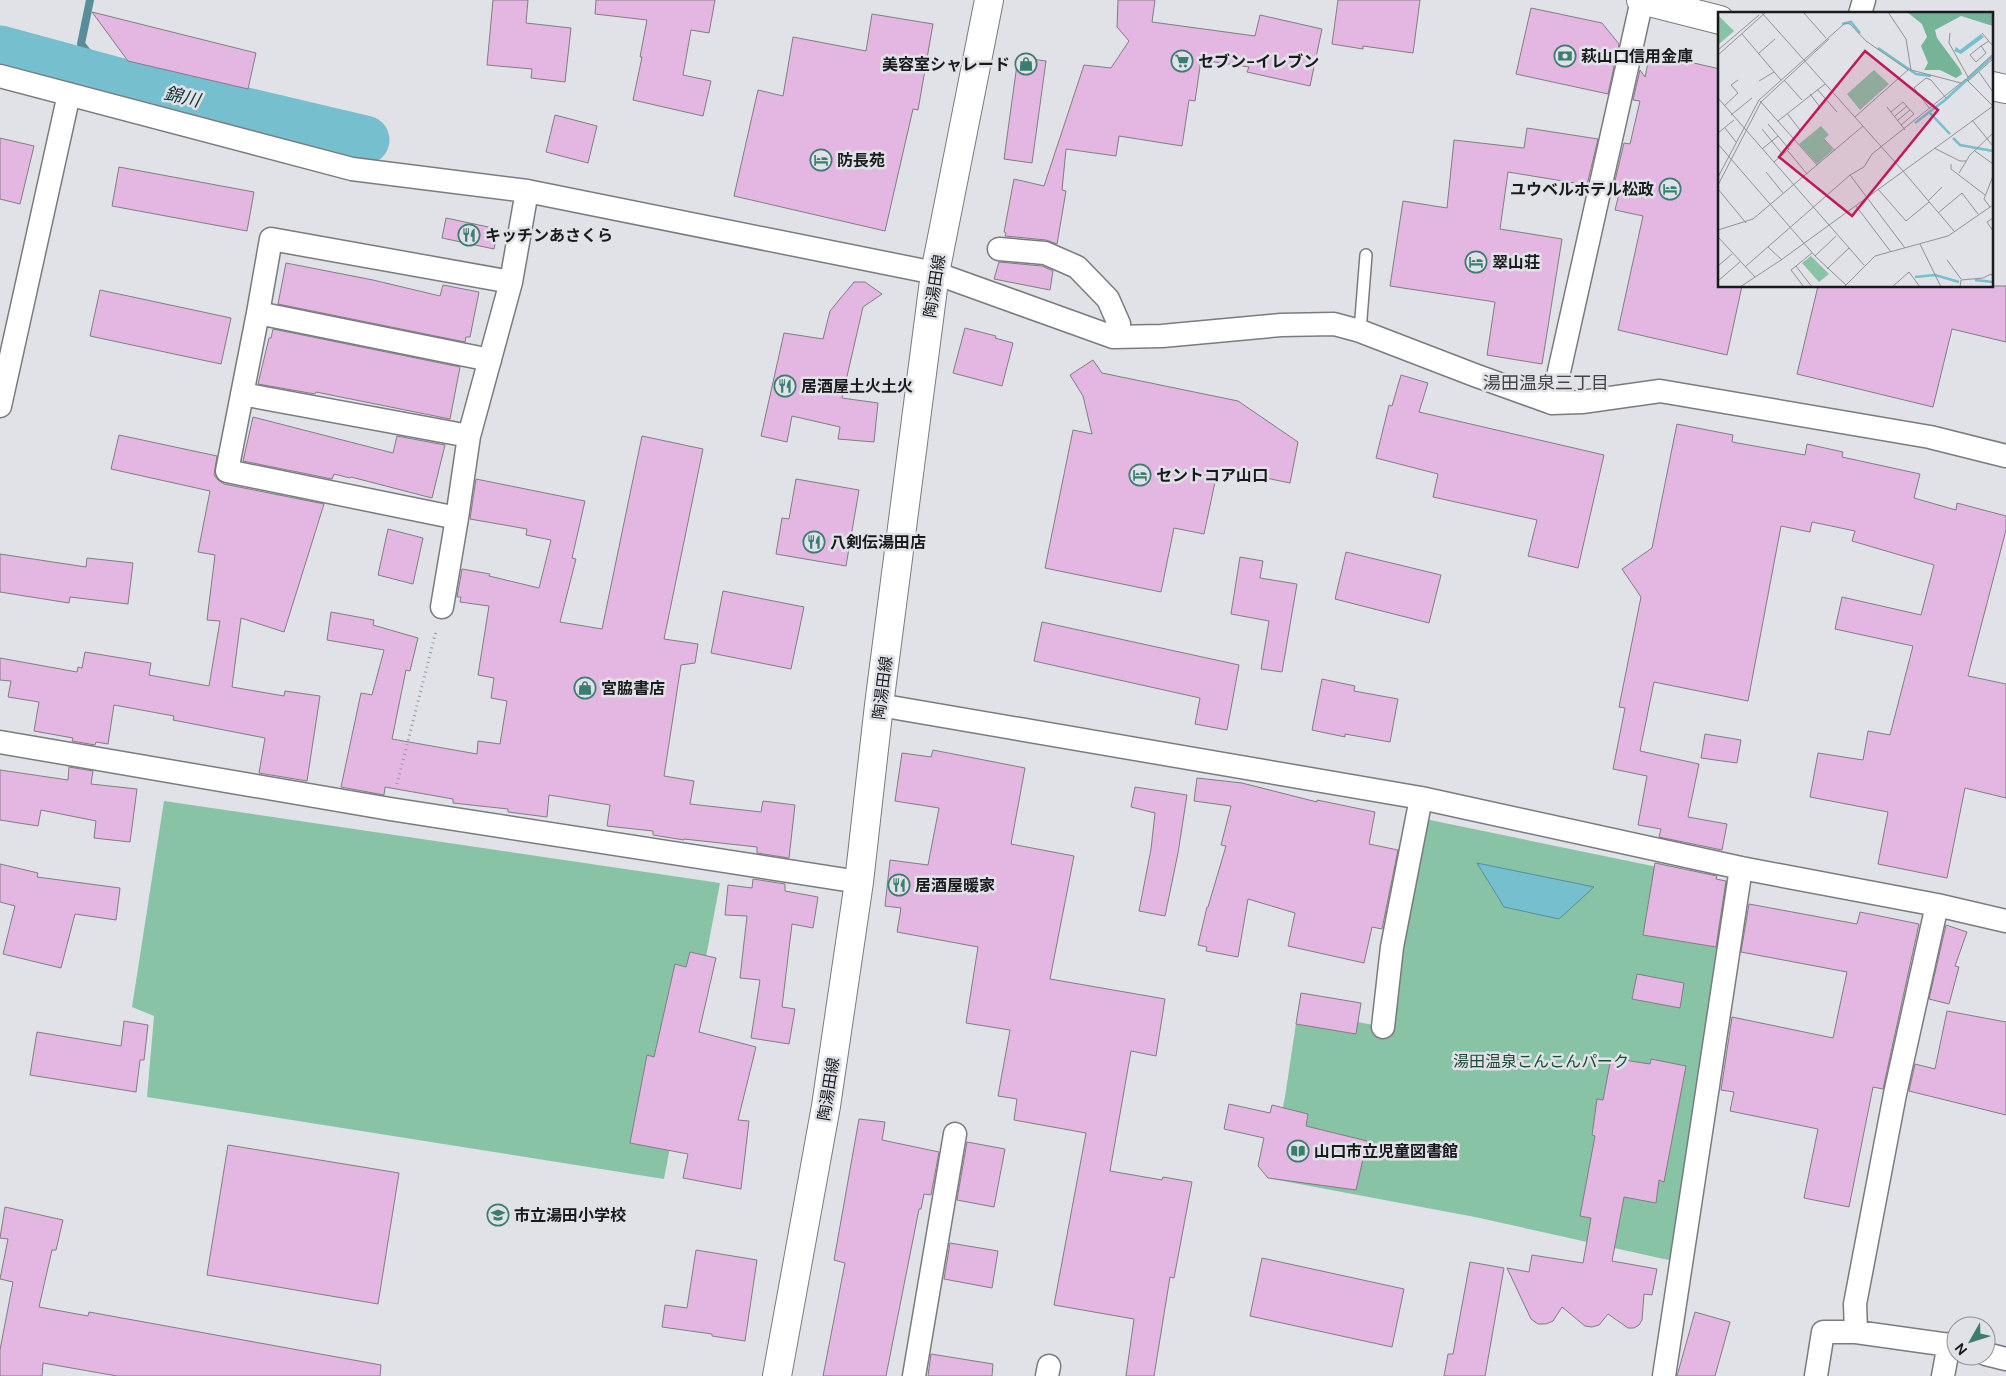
<svg xmlns="http://www.w3.org/2000/svg" width="2006" height="1376" font-family="'DM Sans','Noto Sans JP',sans-serif">
  <style>
    .green { fill: #88c3a6 }
    .water { fill: #75bfcf; stroke: #598e99 }
    .lines { fill: none; stroke-linecap: round; stroke-linejoin: round }
    .stream { stroke: #598e99; stroke-width: 8 }
    .river { stroke: #75bfcf; stroke-width: 49 }
    .building { fill: #e4b7e3; stroke: #817d81 }
    .service-casing { stroke: #797b7f; stroke-width: 14 }
    .minor-casing { stroke: #797b7f; stroke-width: 25 }
    .secondary-casing { stroke: #797b7f; stroke-width: 30 }
    .path { stroke: #97989c; stroke-width: 3; stroke-dasharray: 1 4; stroke-linecap: butt }
    .service { stroke: #fff; stroke-width: 11 }
    .minor { stroke: #fff; stroke-width: 22 }
    .secondary { stroke: #fff; stroke-width: 28 }
    .labels { text-anchor: middle; stroke-width: 5; stroke-linejoin: round; paint-order: stroke }
    .poi-label { font-size: 16px; font-weight: bold; fill: #191a1c; stroke: #e0e2e7; text-anchor: start }
    .street-label { font-size: 16px; fill: #191a1c; stroke: #e0e2e7 }
    .park-label { font-size: 16px; fill: #1a4b37; stroke: #e0e2e7 }
    .water-label { font-size: 18px; font-style: italic; fill: #0b3037; stroke: #e0e2e7 }
    .neighbourhood-label { font-size: 18px; fill: #424448; stroke: #e0e2e7 }
    .inset-river { fill: none; stroke: #75bfcf; stroke-width: 2.5 }
    .inset-road { fill: none; stroke: #909296; stroke-width: 1 }
    .view { fill: #c2185b; fill-opacity: 0.15; stroke: #c2185b; stroke-width: 2.5 }
    .inset-edge { fill: none; stroke: #191a1c; stroke-width: 2.5 }
  </style>
  <rect width="100%" height="100%" fill="#e0e2e7"/>
  <path class="green" d="M164 801 720 883 664 1179 147 1097 154 1016 132 1007Z
    M1425 819 1730 882 1673 1261 1475 1217 1268 1178 1285 1097 1298 1010 1383 1027 1401 969Z"/>
  <path class="water" d="M1477 863 1594 887 1559 919 1504 907Z"/>
  <g class="lines">
    <path class="stream" d="M90 0 81 44 110 80"/>
    <path class="river" d="M0 50 110 80 365 140"/>
  </g>
  <path class="building" d="M493 0H528L526 23 571 28 565 82 531 78 532 69 487 65Z
    M596 0H715L709 33 691 30 683 75 711 81 703 116 633 100 642 57H640L647 20 595 14Z
    M1118 0H1155L1152 22 1255 36 1260 15 1322 29 1310 86 1247 72 1249 67 1201 60 1195 101 1189 100 1182 146 1119 136 1116 156 1066 149 1062 190 1066 191 1057 244 1046 240 1005 236 1006 233 1004 232 1014 179 1044 186 1084 65 1111 68 1129 41 1117 27Z
    M1338 0H1420L1413 53 1363 46V49L1332 44Z
    M1531 8 1602 23 1619 44 1608 94 1516 74Z
    M92 12 256 53 248 89 128 61Z
    M872 14 933 24 918 110 913 109 885 231 734 196 758 90 783 96 793 37 866 51Z
    M1650 53 1720 69V286H1742L1727 355 1618 330 1643 216 1615 210 1620 190 1613 189 1624 143 1630 144 1640 101 1633 100 1640 70 1645 77Z
    M1018 57 1046 61 1032 163 1004 159Z
    M555 115 597 126 588 163 546 152Z
    M1527 128 1598 139 1587 185 1508 172 1500 229 1562 239 1542 364 1487 355 1495 302 1390 286 1403 201 1447 208 1454 140 1524 148Z
    M0 138 34 146 20 204 0 199Z
    M119 167 254 192 247 231 112 206Z
    M446 218 498 229 494 249 442 238Z
    M999 262 1042 266 1053 271 1050 290 994 279Z
    M286 263 373 280 440 296 443 285 479 292 470 337H466L465 342 278 304Z
    M854 282H865L882 294 863 307 842 398 878 403 874 442 838 439 840 427 792 416 787 442 761 436 784 333 823 339 830 311Z
    M1818 286H2006V342L1952 329 1933 407 1797 374Z
    M100 290 231 318 221 364 90 336Z
    M965 328 996 336 995 338 1013 343 1002 386 953 373Z
    M273 329 460 367 450 419 316 392 315 394 258 384 269 338H271Z
    M1093 360 1102 373 1238 401 1298 442 1290 483 1218 468 1204 534 1174 528 1161 592 1045 568 1073 430 1092 434 1083 396 1070 375Z
    M1401 375 1428 383 1419 412 1604 455 1578 568 1528 556 1537 520 1433 497 1438 474 1376 458 1389 405 1392 406Z
    M253 417 393 453 397 436 445 445 432 498 351 477 350 478 334 474 332 479 243 461Z
    M1677 424 1733 435 1732 442 1805 455 1807 444 1843 452 1842 457 1920 474 1914 498 1956 510 1957 503 2006 516V530L1968 676 2006 684V798L1965 788 1947 878 1878 864 1888 812 1810 797 1818 753 1863 760 1868 731 1890 735 1913 646 1835 629 1842 597 1921 615 1934 565 1852 541 1855 531 1812 522 1810 532 1781 526 1748 701 1654 682 1640 751 1699 764 1688 817 1727 824 1722 850 1659 837 1661 829 1638 825 1647 776 1613 769 1625 708 1619 707 1641 597 1622 569 1652 548Z
    M119 435 217 456 214 475 218 480 224 484 324 504 284 632 241 618 232 687 284 696 285 691 320 696 307 781 259 773 265 738 173 720 174 716 114 705 108 744 96 742 95 745 72 741 73 738 34 731 39 702 8 697 11 681 0 680V658L77 672 78 667 82 668 85 652 151 663 149 675 209 686 220 621 207 620 215 555 198 552 210 491 111 469Z
    M642 436 703 449 664 639 698 644 695 663 681 665 664 776 694 781 690 804 761 812 763 801 795 805 789 858 757 853V847L684 839V840L653 835V831L607 826 610 805 549 795 547 817 508 812V809L453 803V799L385 787 384 795 341 787 361 693 372 695 384 650 327 640 331 612 374 620 373 625 418 638 410 671 406 670 392 739 477 754 478 741 500 744 507 701 491 698 494 678 478 675 489 606 460 602 461 597H457L462 569 490 574 489 576 539 588 551 540 526 535 527 529 470 519 476 479 585 501 572 558 576 559 560 622 602 629Z
    M796 479 859 490 846 566 776 554 782 518 789 519Z
    M388 529 423 538 413 584 378 575Z
    M1346 552 1441 575 1429 623 1335 599Z
    M0 554 86 567 87 558 133 563 128 604 70 597 69 603 0 592Z
    M1240 557 1263 561 1260 578 1297 584 1282 672 1261 669 1269 621 1231 614Z
    M723 591 804 607 791 669 711 653Z
    M1042 622 1239 665 1227 730 1195 724 1200 698 1034 661Z
    M1322 679 1355 686 1354 691 1398 699 1390 742 1345 734V737L1312 730Z
    M1705 734 1741 740 1737 763 1701 758Z
    M933 750 1025 768 1011 844 1074 856 1050 979 1165 999 1156 1056 1131 1051 1110 1171 1162 1180 1163 1177 1192 1182 1174 1278 1170 1277 1154 1376H1126L1134 1319 1054 1305 1086 1133 1014 1120 1017 1099 998 1096 1010 1030 966 1023 978 947 897 932 901 908 885 906 890 860 928 865 939 808 895 801 902 753 931 757Z
    M69 767 93 771 91 784 137 789 130 842 94 838 96 821 41 810 38 826 0 820V770L68 780Z
    M1197 778 1242 783 1317 802V800L1375 812 1369 844 1398 850 1382 929 1372 927 1364 963 1288 946 1295 913 1248 899 1238 957 1206 951 1207 947 1198 945 1207 907H1208L1226 846 1221 845 1231 806 1194 801Z
    M1135 787 1187 795 1178 853 1165 916 1139 911 1151 849 1155 813 1131 807Z
    M1655 863 1717 876 1716 879 1726 881 1716 947 1643 935Z
    M0 864 38 873 37 877 120 888 116 920 75 914 61 968 3 954 15 906 0 902Z
    M753 879 785 884V891L818 897 813 928 792 924 782 1007 795 1009 789 1044 751 1038 760 980 740 978 747 916 725 915 728 885 752 888Z
    M1749 904 1857 924 1860 912 1919 924 1883 1089 1873 1087 1849 1207 1804 1198 1818 1129 1730 1111 1734 1092 1721 1090 1732 1017 1833 1038 1847 972 1741 952Z
    M1946 925 1967 932 1955 966 1959 967 1949 1004 1929 999Z
    M690 952 716 958 699 1032 756 1047 738 1120 749 1121 741 1189 683 1178 688 1154 630 1143 647 1055 654 1057 675 964 686 967Z
    M1637 974 1684 983 1680 1008 1632 999Z
    M1301 993 1361 1003 1356 1034 1296 1024Z
    M1947 1011 2006 1022V1115L1909 1091 1915 1064 1935 1069Z
    M124 1021 148 1025 144 1060H140L136 1092 30 1075 37 1032 121 1046Z
    M1611 1058 1650 1064 1651 1059 1686 1066 1664 1182 1659 1180 1656 1203 1624 1197 1612 1261 1657 1269 1652 1295 1644 1294 1642 1320 1639 1325 1634 1328H1628L1608 1314 1599 1325 1592 1327 1585 1326 1562 1307 1553 1321 1546 1324H1538L1531 1319 1507 1268 1529 1272 1532 1255 1583 1263 1591 1218 1580 1216 1595 1136 1592 1135 1597 1099 1603 1100Z
    M1229 1104 1270 1113 1272 1105 1308 1114 1306 1126 1367 1141 1356 1190 1268 1178 1258 1166 1264 1138 1224 1129Z
    M859 1119 885 1122 882 1140 939 1152 931 1195 924 1194 921 1209H919L886 1376H823L845 1263 834 1260Z
    M967 1142 1005 1149 994 1207 957 1200Z
    M228 1145 399 1173 378 1304 207 1275Z
    M5 1207 63 1220 56 1250H52L39 1307 88 1316 89 1312 381 1365 380 1376H117L43 1363 42 1376H0V1350L13 1282 0 1279 8 1239 0 1238Z
    M950 1243 998 1251 992 1288 944 1279Z
    M696 1250 757 1260 745 1341 712 1336V1334L662 1327 665 1305 687 1308Z
    M1262 1258 1404 1289 1392 1347 1250 1316Z
    M1470 1262 1504 1268 1485 1376H1444L1448 1354H1453Z
    M1695 1312 1730 1322 1715 1376H1677Z
    M931 1354 993 1364 992 1376H928Z"/>
  <g class="lines">
    <g class="service-casing">
      <path id="service" d="M1360 331 1366 255"/>
    </g>
    <g class="minor-casing">
      <path id="minor" d="M1860 14 1864 0
        M0 76 352 169 527 191 935 273 1113 337 1162 336 1281 325 1334 324 1360 331 1477 376 1552 403 1582 402 1660 391 1930 437 2006 456
        M999 249 1045 253 1077 267 1108 299 1119 324 1113 337
        M258 313 490 360
        M242 394 469 436
        M1552 403 1642 0
        M0 406 69 94
        M457 518 227 471 258 313 271 239 511 282
        M442 607 457 518 469 436 511 282 527 191
        M879 705 1421 798 1741 868 1937 905 2006 921
        M0 742 390 809 859 882
        M1383 1027 1392 947 1421 798
        M1856 1332 1855 1304 1895 1094 1937 905
        M1986 1354 2006 1359
        M914 1376 955 1134
        M1047 1376 1049 1366
        M1664 1376 1741 868
        M1816 1376 1823 1332H1856L1956 1346
        M1943 1376 1949 1344"/>
    </g>
    <g class="secondary-casing">
      <path id="secondary" d="M1641 0 1720 20
        M1992 86 2006 89
        M777 1376 826 1106 859 882 879 705 935 273 989 0"/>
    </g>
    <path class="path" d="M397 784 436 631"/>
    <use href="#service" class="service"/>
    <use href="#minor" class="minor"/>
    <use href="#secondary" class="secondary"/>
  </g>
  <defs>
    <g id="bank-ring" transform="scale(1.125)"><circle r="9.5" fill="#e0e2e7" stroke="#3b7d6f" stroke-width="1.5"/><path d="M-6-4H6V4H-6ZM0-2.3a2.3 2.3 0 1 0 0 4.6a2.3 2.3 0 1 0 0-4.6Z" fill="#3b7d6f"/></g>
    <g id="supermarket-ring" transform="scale(1.125)"><circle r="9.5" fill="#e0e2e7" stroke="#3b7d6f" stroke-width="1.5"/><path d="M-6-5.5h2.5l.6 2H6L4.5 2H-2.5L-4.4-4H-6ZM-1.5 3.2a1.3 1.3 0 1 0 .1 0ZM3 3.2a1.3 1.3 0 1 0 .1 0Z" fill="#3b7d6f"/></g>
    <g id="shop-ring" transform="scale(1.125)"><circle r="9.5" fill="#e0e2e7" stroke="#3b7d6f" stroke-width="1.5"/><path d="M-5-2.5h2.3a2.7 3.5 0 0 1 5.4 0H5L5.5 6h-11ZM-1.5-2.5h3a1.5 2.3 0 0 0-3 0Z" fill="#3b7d6f"/></g>
    <g id="hotel-ring" transform="scale(1.125)"><circle r="9.5" fill="#e0e2e7" stroke="#3b7d6f" stroke-width="1.5"/><path d="M-6-4.5h1.5V1H6V5H4.5V3h-9V5H-6ZM-4 0a1.8 1.8 0 1 1 3.6 0ZM.5 0V-2.5h3Q6-2.5 6 0Z" fill="#3b7d6f"/></g>
    <g id="restaurant-ring" transform="scale(1.125)"><circle r="9.5" fill="#e0e2e7" stroke="#3b7d6f" stroke-width="1.5"/><path d="M-5-6h1v4h1v-4h1v4h1v-4h1v5L-1.5 .5V6h-2V.5L-5-1ZM5-6V6H3V1.5H1.5Q1.5-4 5-6Z" fill="#3b7d6f"/></g>
    <g id="library-ring" transform="scale(1.125)"><circle r="9.5" fill="#e0e2e7" stroke="#3b7d6f" stroke-width="1.5"/><path d="M-6-4Q-3-5.5-.7-3.5V5Q-3 3-6 4ZM6-4Q3-5.5 .7-3.5V5Q3 3 6 4Z" fill="#3b7d6f"/></g>
    <g id="school-ring" transform="scale(1.125)"><circle r="9.5" fill="#e0e2e7" stroke="#3b7d6f" stroke-width="1.5"/><path d="M0-5L7-2L0 1L-7-2ZM-4 1L0 2.5L4 1V4Q0 6-4 4Z" fill="#3b7d6f"/></g>
  </defs>
  <g fill-rule="evenodd">
    <use href="#bank-ring" x="1565" y="56"/>
    <use href="#supermarket-ring" x="1182" y="61"/>
    <use href="#shop-ring" x="1026" y="64"/>
    <use href="#hotel-ring" x="821" y="160"/>
    <use href="#hotel-ring" x="1670" y="189"/>
    <use href="#restaurant-ring" x="469" y="235"/>
    <use href="#hotel-ring" x="1476" y="262"/>
    <use href="#restaurant-ring" x="785" y="386"/>
    <use href="#hotel-ring" x="1140" y="475"/>
    <use href="#restaurant-ring" x="814" y="542"/>
    <use href="#shop-ring" x="585" y="688"/>
    <use href="#restaurant-ring" x="899" y="885"/>
    <use href="#library-ring" x="1298" y="1151"/>
    <use href="#school-ring" x="498" y="1215"/>
  </g>
  <g class="labels">
    <g class="poi-label">
      <text x="1581" y="62">萩山口信用金庫</text>
      <text x="1198" y="67">セブン-イレブン</text>
      <text x="1010" y="70" text-anchor="end">美容室シャレード</text>
      <text x="837" y="166">防長苑</text>
      <text x="1654" y="195" text-anchor="end">ユウベルホテル松政</text>
      <text x="485" y="241">キッチンあさくら</text>
      <text x="1492" y="268">翠山荘</text>
      <text x="801" y="392">居酒屋土火土火</text>
      <text x="1156" y="481">セントコア山口</text>
      <text x="830" y="548">八剣伝湯田店</text>
      <text x="601" y="694">宮脇書店</text>
      <text x="915" y="891">居酒屋暖家</text>
      <text x="1314" y="1157">山口市立児童図書館</text>
      <text x="514" y="1221">市立湯田小学校</text>
    </g>
    <g class="street-label">
      <text transform="translate(934 286) rotate(-81)" y="6">陶湯田線</text>
      <text transform="translate(882 688) rotate(-83)" y="6">陶湯田線</text>
      <text transform="translate(828 1089) rotate(-81)" y="6">陶湯田線</text>
    </g>
    <g class="park-label">
      <text x="1541" y="1067">湯田温泉こんこんパーク</text>
    </g>
    <g class="water-label">
      <text transform="translate(182 97) rotate(13)" y="6">錦川</text>
    </g>
    <g class="neighbourhood-label">
      <text x="1546" y="389">湯田温泉三丁目</text>
    </g>
  </g>
  <g transform="translate(1718 12)">
    <rect width="275" height="275" fill="#e0e2e7"/>
    <path d="M0 3 16 19 0 33ZM156 58 171 72 142 98 129 82ZM103 114 111 123 106 127 115 138 99 152 81 132ZM93 244 111 262 101 270 84 251Z" fill="#88c3a6"/>
    <path d="M189 0H275V14L243 4 217 18 219 26 242 57 244 62 238 66 222 58H206L210 51 203 34 209 25 204 12Z" fill="#76b497"/>
    <path d="M263 22 266 25 243 42 236 39 238 35 242 38Z" fill="#75bfcf"/>
    <path class="inset-river" d="M124 12 133 10 142 21M160 36 198 62 213 64M211 100 232 122M197 111 227 88 275 44M235 126 242 133 275 139M197 265 217 263 241 270M257 268 275 270"/>
    <path class="inset-road" d="M85 0 108 26M170 0 188 27 193 58 243 71M44 1 185 159M232 21 231 31 250 65M264 21 275 34M24 22 63 68M263 34 268 41 258 50 252 43 263 34 271 29M0 38 41 3M40 42 57 27M0 43 48 0M261 60 275 80M249 66 275 42M66 68 84 88M41 69 56 60M250 69 275 47M99 77 119 100M92 82 102 95M0 86 146 253M42 89 99 153M6 94 20 81 13 73 20 68M169 95 187 118M212 97 196 76 208 66 213 68 228 86M173 100 185 90 196 102 183 113M69 101 82 118M13 103 34 86M177 104 189 94M137 105 191 57M180 108 192 98M254 108 275 134M60 109 107 72M50 112 71 137 56 150M7 116 18 130M44 117 65 143M0 121 16 108M106 127 117 139M0 132 97 244 128 273M216 136 242 149H248M44 137 60 124M70 139 89 162M257 139 275 152M233 152V157L267 183M185 159 236 219M48 160 65 181M241 161 252 143 275 121M132 163 187 236M0 165 41 88 127 11 132 12 148 29 190 58M0 173 43 90 111 27M0 177 28 211M160 177 188 209 211 190M210 189 224 175M138 194 173 240M272 195 266 187 275 164M220 201 244 181 260 202M275 206 269 210 275 219M0 218 35 207 145 114M0 225 37 265M202 232 223 275M50 235 64 248M97 244 118 224M229 248 243 267M0 254 14 242M78 254 94 275M27 255 132 163 146 155 154 142 248 67 275 94M109 257 131 236M1 268 22 250M22 275 63 248 275 94M86 275 73 258 94 241M126 275 157 244 230 224 275 193M174 275 191 260 202 275M242 275 243 268 265 266 273 262 275 265"/>
    <path class="view" d="M147 39 220 98 134 204 61 145Z"/>
    <rect width="275" height="275" class="inset-edge"/>
  </g>
  <g transform="translate(1971 1341) rotate(231)"><circle r="24" fill="#e0e2e7" stroke="#909296"/>
  <path d="M0-4L9 19L0 12L-9 19Z" fill="#3b7d6f"/>
  <text y="-8" font-size="14" font-weight="bold" text-anchor="middle" fill="#191a1c">N</text>
  </g>
</svg>
